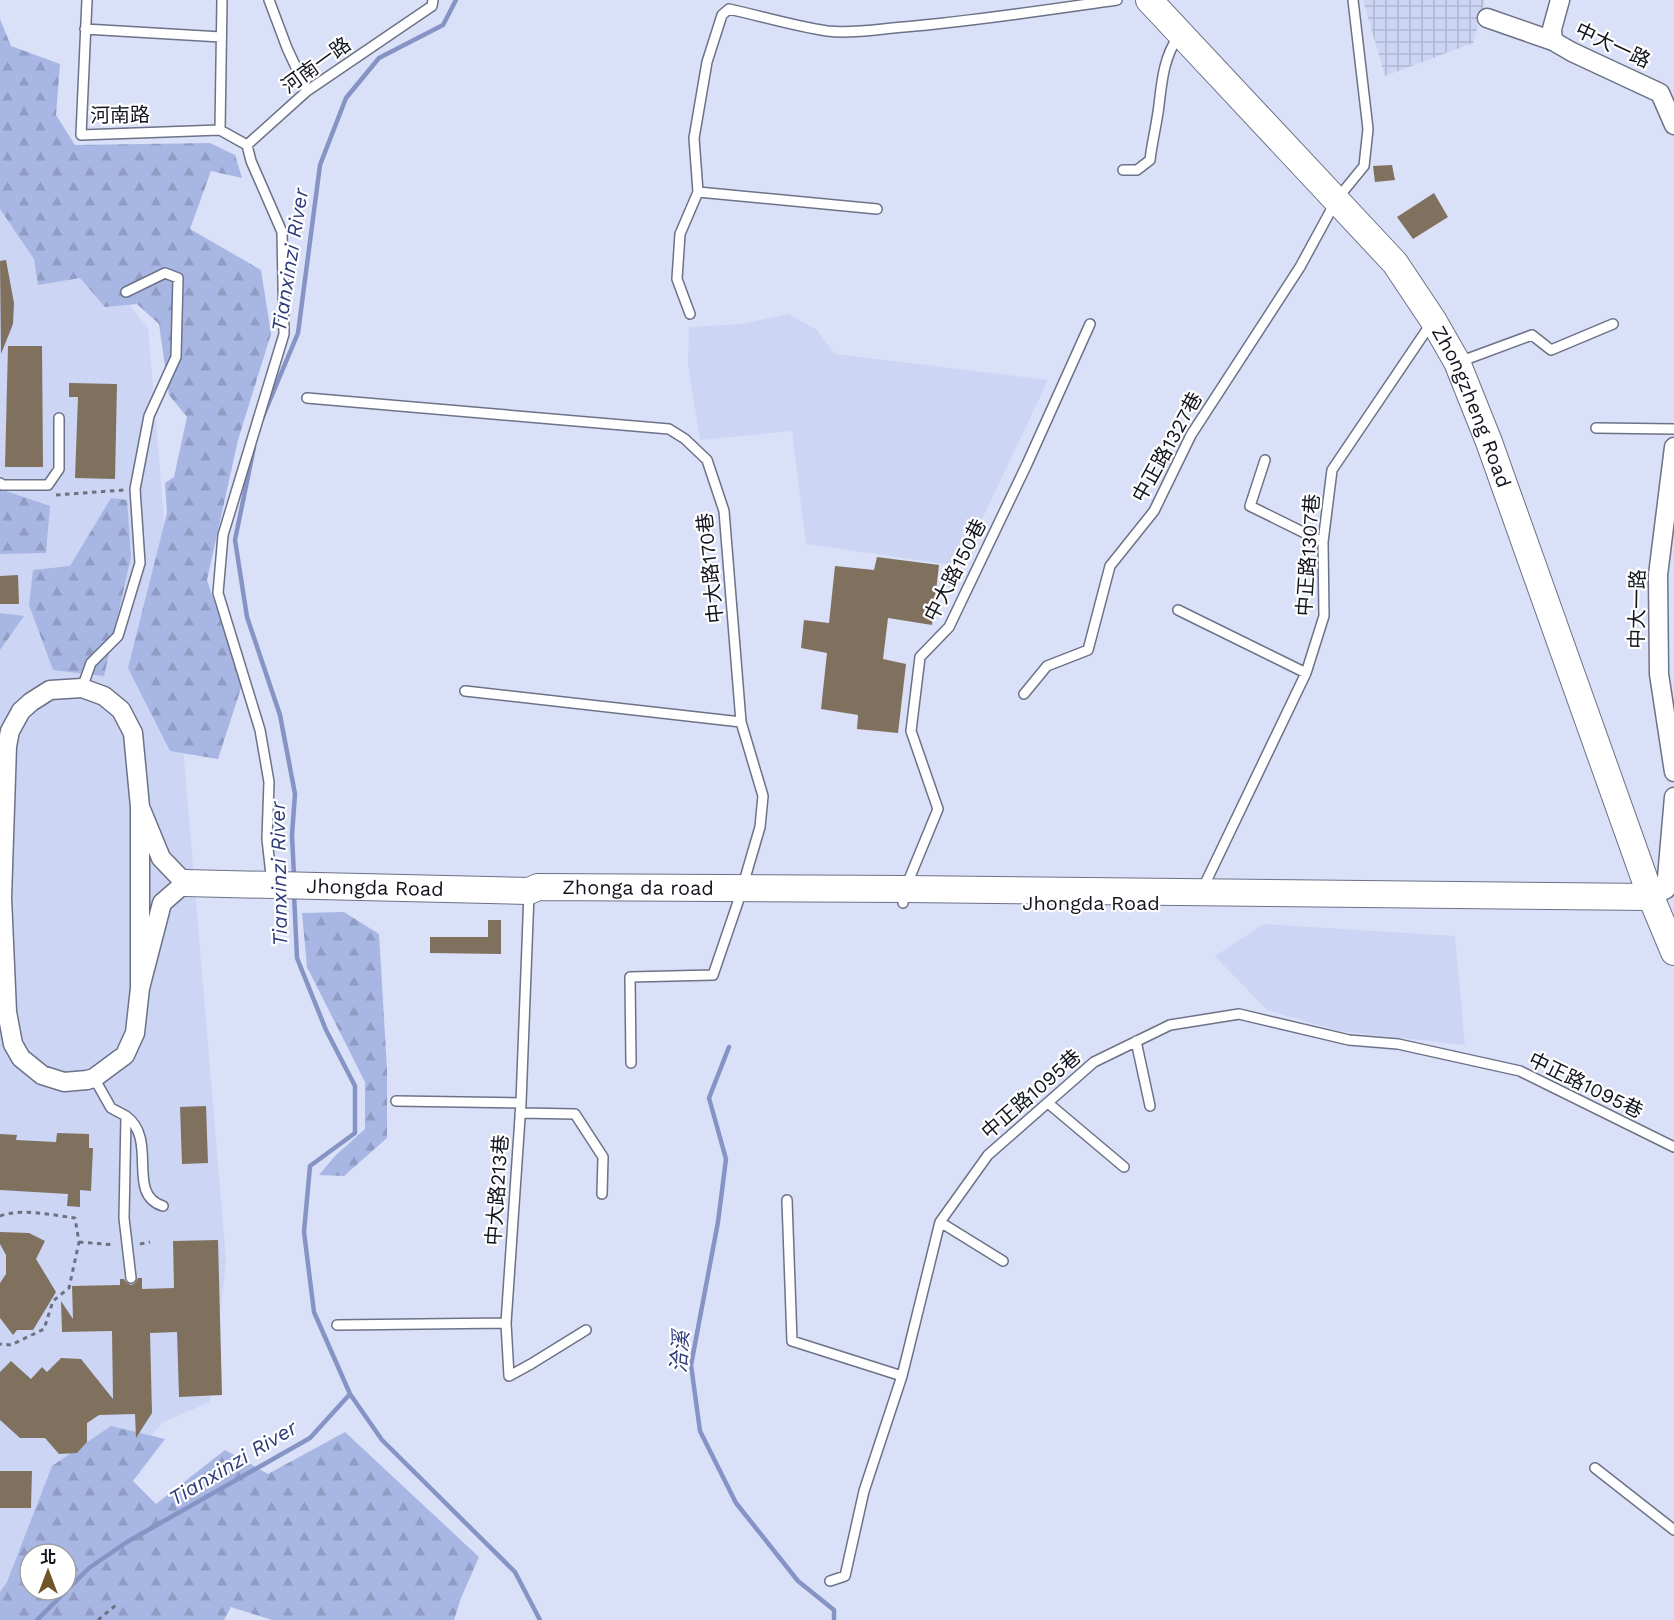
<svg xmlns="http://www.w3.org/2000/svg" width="1674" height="1620" font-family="'Work Sans','Noto Sans TC',sans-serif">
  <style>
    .built { fill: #ccd5f4 }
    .industrial { fill: url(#industrial-grid) }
    .forest { fill: url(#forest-firs); fill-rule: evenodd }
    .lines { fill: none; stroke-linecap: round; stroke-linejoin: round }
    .stream { stroke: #8593c5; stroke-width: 4.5 }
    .building { fill: #80715e }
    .lane-casing { stroke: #6c7287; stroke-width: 12 }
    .street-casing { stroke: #6c7287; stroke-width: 21 }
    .secondary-casing { stroke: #6c7287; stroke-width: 28 }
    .path { stroke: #6d7282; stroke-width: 3; stroke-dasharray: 4.5 4.5; stroke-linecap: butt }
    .lane { stroke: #fff; stroke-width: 9 }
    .street { stroke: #fff; stroke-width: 18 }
    .secondary { stroke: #fff; stroke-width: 26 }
    .labels { text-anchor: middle; stroke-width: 4.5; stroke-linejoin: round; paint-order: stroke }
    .street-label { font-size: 20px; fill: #13151e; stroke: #fff }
    .water-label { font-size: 21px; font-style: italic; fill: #303c7a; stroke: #fff }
  </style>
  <defs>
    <pattern id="industrial-grid" width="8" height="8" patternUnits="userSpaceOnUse" patternTransform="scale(1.5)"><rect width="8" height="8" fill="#ccd5f4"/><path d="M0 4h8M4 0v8" fill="none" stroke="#aeb6d1"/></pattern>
    <pattern id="forest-firs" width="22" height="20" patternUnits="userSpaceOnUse" patternTransform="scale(1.5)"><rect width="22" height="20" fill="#a8b6e4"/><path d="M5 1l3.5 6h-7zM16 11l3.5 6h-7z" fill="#909cc3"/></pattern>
  </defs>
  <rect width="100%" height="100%" fill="#d9e0f8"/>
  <path class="built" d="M0 156 60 217 148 328 226 1261 210 1402 163 1422 47 1554H30L0 1607Z
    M788 314 817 330 835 354 1048 380 960 566 806 544 792 431 700 440 688 365 689 327 742 324Z
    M1264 924 1455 936 1465 1045 1339 1031 1267 1010 1215 956Z"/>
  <path class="industrial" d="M1363 0H1485L1473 43 1385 76Z"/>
  <path class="forest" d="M0 19 11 46 60 64 56 115 75 145 210 143 235 155 242 178 211 171 190 229 261 270 271 334 238 440 207 580 242 685 218 759 170 751 128 668 167 513 165 483 174 477 187 417 169 395 159 324 137 304 105 307 80 278 38 285 34 259 0 209Z
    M0 489 50 506 46 553 0 554Z
    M111 498 127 500 131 557 104 676 53 670 29 605 33 570 70 566Z
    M0 613 24 616 0 650Z
    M344 912 379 934 387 1069V1138L344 1176 319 1175 335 1156 365 1129V1082L307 967 302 913Z
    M111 1426 165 1439 133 1481 156 1504 225 1450 268 1474 345 1432 479 1557 461 1598 454 1620H272L231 1607 224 1620H0V1592L7 1582 52 1466ZM30 1554H66V1590H30Z"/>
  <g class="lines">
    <path class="stream" d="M262 419 298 333 320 165 346 98 379 58 443 25 456 0
      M254 447 235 540 247 617 280 715 295 794 292 835 294 876
      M729 1047 709 1098 726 1159 718 1222 691 1365 700 1431 736 1503 798 1581 834 1610V1620
      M350 1394 382 1440 515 1572 540 1620
      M37 1620 89 1568 127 1542 310 1438 350 1394 314 1312 304 1232 310 1166 355 1133V1086L326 1030 297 958 294 894"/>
  </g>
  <path class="building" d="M1392 165 1395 180 1375 182 1373 166Z
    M1434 193 1448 217 1413 239 1397 217Z
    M6 260 14 303 13 324 1 354 0 261Z
    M8 346H42L43 467H5Z
    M69 383 117 384 115 479 75 478 78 397H69Z
    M877 557 939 565 932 625 888 618 883 659 906 664 898 733 857 729 858 715 821 709 827 653 801 648 804 620 829 623 835 566 874 570Z
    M18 575 19 604H0V576Z
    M488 920H501V954L430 953V937H488Z
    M206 1106 208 1163 182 1164 180 1107Z
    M57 1133 89 1134V1148H93L91 1191 80 1190V1207L67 1206 68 1194 0 1190V1134L17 1135 16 1140 56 1142Z
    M0 1232 29 1233 45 1241 36 1259 56 1292 33 1330H17L13 1335 0 1318V1283L6 1274V1255L0 1244Z
    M218 1240 222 1395 179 1397 177 1332 150 1333 152 1413 136 1438 135 1414 99 1415 87 1423V1442L77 1453 59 1454 45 1438H20L0 1420V1372L11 1361 31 1379 42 1367 47 1372 61 1358 81 1359 113 1399 112 1331 62 1332 61 1301 73 1319 72 1286 120 1285V1279H124L126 1282 131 1285 135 1283 138 1278H142V1289L174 1288 173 1241Z
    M0 1471H32L31 1508H0Z"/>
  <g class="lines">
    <g class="lane-casing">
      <path id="lane" d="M87 0 81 135 220 130
        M269 0 287 48 307 91
        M85 29 221 37
        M220 130 247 145 307 91 432 6 433 0
        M220 130 222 0
        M247 145 251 161 282 232 284 334 223 535 218 593 260 730 269 782 267 839 272 884
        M1123 170H1137L1150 160C1152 142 1157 123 1159 105 1162 79 1164 57 1179 35
        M698 192 877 209
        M690 314 677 279 680 234 698 192 694 138 707 62 722 15 729 9C761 16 793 26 827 31 852 34 879 29 904 27 975 21 1046 10 1117 0
        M1459 362 1532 335 1551 350 1613 324
        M307 398 669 429 685 439 707 460 724 511 741 722 763 796 760 827 738 902 713 975 630 977 631 1063
        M1596 428 1674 429
        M1265 460 1250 506 1323 542
        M0 483 2 485H48L59 469V418
        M1178 610 1306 673
        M82 688 91 663 118 636 140 563 135 489 149 416 176 357 178 278 165 273 126 292
        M465 691 741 722
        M1024 694 1047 666 1088 650 1110 566 1154 511 1191 435 1300 267 1337 199 1364 166 1368 129 1353 0
        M1202 890 1306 673 1324 616 1323 542 1332 470 1432 322
        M903 903 905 889 938 809 911 731 920 657 949 627 1027 464 1090 324
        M1136 1041 1150 1106
        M94 1078 111 1108 126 1116 124 1218 131 1278
        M396 1101 521 1103
        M1048 1103 1124 1167
        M520 1113 575 1114 603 1157 602 1194
        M126 1116C159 1140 125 1194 163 1206
        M787 1200 792 1341 902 1376
        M940 1222 1003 1261
        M506 1323 509 1376 531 1364 586 1330
        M337 1325 506 1323 521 1103 529 893
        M1595 1468 1674 1530
        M830 1581 845 1576 864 1491 902 1376 940 1222 988 1155 1094 1062 1170 1025 1239 1014 1349 1040 1398 1044 1520 1071 1674 1147"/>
    </g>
    <g class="street-casing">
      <path id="street" d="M1560 0 1552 29 1553 41 1572 52 1660 93 1674 125
        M1487 18 1553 41
        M1674 447 1658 575 1659 674 1674 772
        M140 807 161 858 185 883 162 903 140 988 135 1033 125 1055 94 1078 87 1080 64 1082 42 1075 21 1058 13 1044 7 1012 2 898 7 746 10 731 21 711 31 702 50 690 82 688 104 696 121 710 133 733 140 807V988
        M1651 897 1666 889 1674 797"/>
    </g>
    <g class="secondary-casing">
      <g id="secondary">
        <path id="s1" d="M1149 0 1395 263 1433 320 1457 362 1489 442 1651 897 1674 952"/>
        <path id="s2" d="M185 883 529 891 538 887 905 889 1651 897"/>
      </g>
    </g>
    <path class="path" d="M56 495 124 490
      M0 1216C22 1208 52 1215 75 1218L79 1242 69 1288 53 1301 44 1329 11 1345 0 1344
      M79 1242 115 1245
      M140 1244 150 1242
      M98 1620 116 1605"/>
    <use href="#lane" class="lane"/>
    <use href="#street" class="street"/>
    <use href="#secondary" class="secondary"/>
  </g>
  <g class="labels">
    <g class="street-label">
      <text transform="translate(1613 45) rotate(25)" y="7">中大一路</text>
      <text transform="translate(316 65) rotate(-36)" y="7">河南一路</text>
      <text transform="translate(120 115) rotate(-1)" y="7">河南路</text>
      <text dy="7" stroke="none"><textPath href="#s1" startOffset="524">Zhongzheng Road</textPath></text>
      <text transform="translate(1167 447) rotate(-61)" y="7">中正路1327巷</text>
      <text transform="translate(1308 555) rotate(-86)" y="7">中正路1307巷</text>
      <text transform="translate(710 568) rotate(-96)" y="7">中大路170巷</text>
      <text transform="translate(955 570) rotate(-63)" y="7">中大路150巷</text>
      <text transform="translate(1637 609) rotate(-89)" y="7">中大一路</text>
      <text dy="7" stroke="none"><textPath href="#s2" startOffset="190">Jhongda Road</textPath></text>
      <text dy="7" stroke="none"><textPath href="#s2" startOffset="454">Zhonga da road</textPath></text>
      <text x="1091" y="910">Jhongda Road</text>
      <text transform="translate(1586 1085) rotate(26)" y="7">中正路1095巷</text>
      <text transform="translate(1031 1094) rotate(-41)" y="7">中正路1095巷</text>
      <text transform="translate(497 1190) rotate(-86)" y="7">中大路213巷</text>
    </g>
    <g class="water-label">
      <text transform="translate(290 260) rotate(-81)" y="7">Tianxinzi River</text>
      <text transform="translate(279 874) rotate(-91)" y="7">Tianxinzi River</text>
      <text transform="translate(680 1352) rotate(-86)" y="7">洽溪</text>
      <text transform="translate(233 1463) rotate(-31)" y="7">Tianxinzi River</text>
    </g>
  </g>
  <g transform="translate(48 1572)"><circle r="28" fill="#ffffff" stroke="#a1a1a5" stroke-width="1.5"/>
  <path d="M0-4.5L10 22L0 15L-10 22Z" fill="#715328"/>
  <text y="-9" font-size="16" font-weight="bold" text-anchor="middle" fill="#13151e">北</text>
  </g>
</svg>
